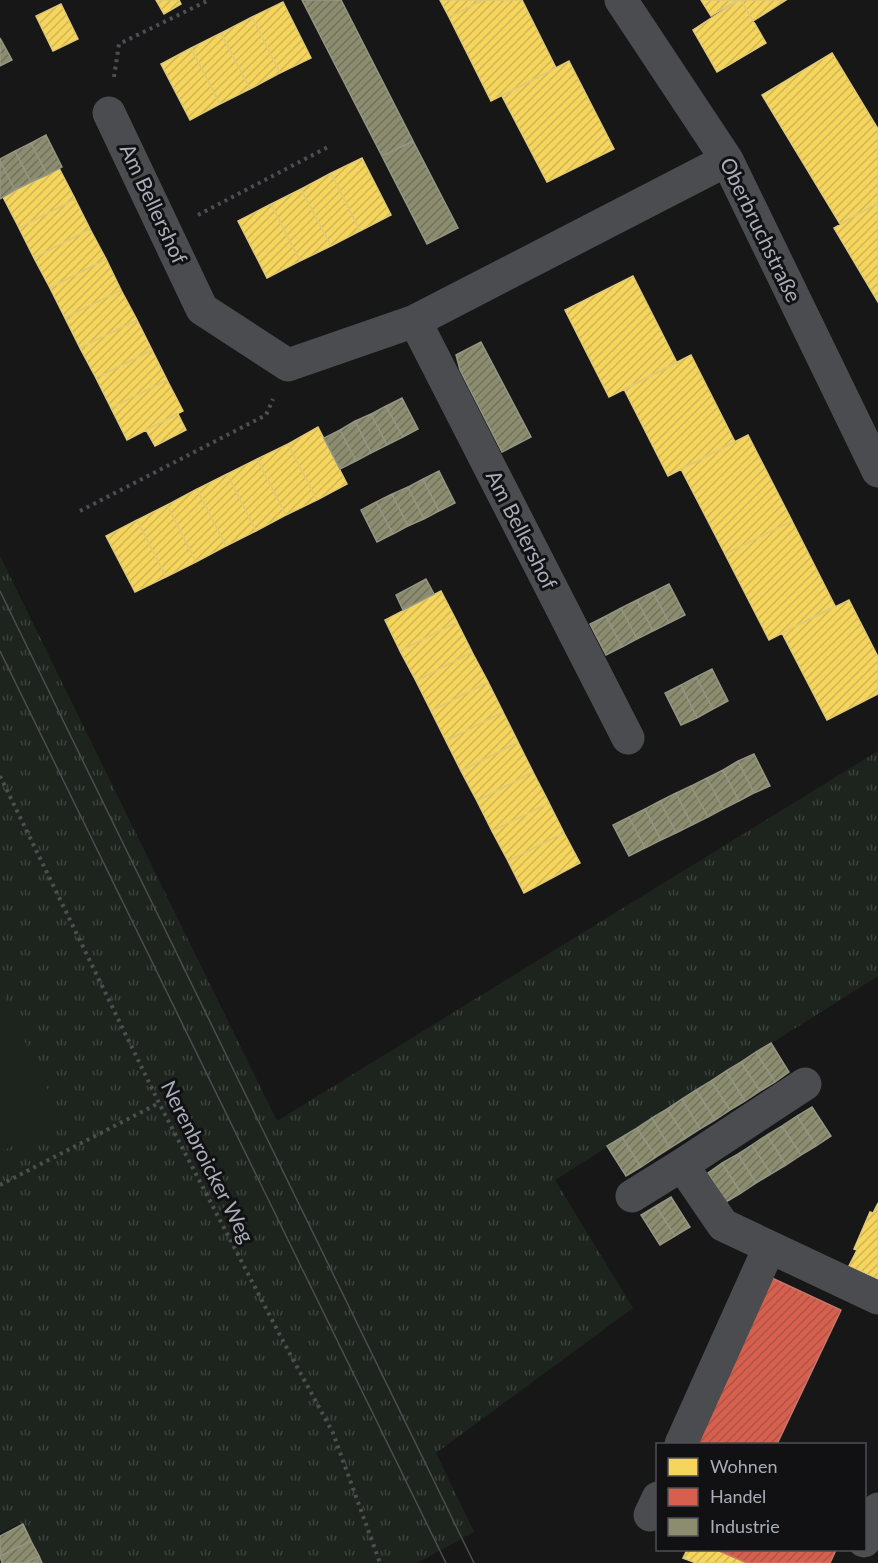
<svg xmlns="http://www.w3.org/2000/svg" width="878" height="1563" font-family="Lato,sans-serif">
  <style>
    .grass { fill: url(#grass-tufts) }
    .pitch { fill: #1d241e }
    .homes { fill: url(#homes-hatch); stroke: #dfc978; stroke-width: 1.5 }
    .shops { fill: url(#shops-hatch); stroke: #c8776d; stroke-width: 1.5 }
    .industry { fill: url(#industry-hatch); stroke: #949684; stroke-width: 1.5 }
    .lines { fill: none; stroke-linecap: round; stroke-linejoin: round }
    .path { stroke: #4d4e52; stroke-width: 4; stroke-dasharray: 3 4.5; stroke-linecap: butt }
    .minor { stroke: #4b4c50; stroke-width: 33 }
    .major { stroke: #4d4f52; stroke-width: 33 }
    .tram { stroke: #4b4c4f; stroke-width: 1.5 }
    .labels { text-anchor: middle; stroke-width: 6; stroke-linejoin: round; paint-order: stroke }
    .street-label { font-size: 21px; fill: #a8adb8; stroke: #111113 }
  </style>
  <defs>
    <pattern id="grass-tufts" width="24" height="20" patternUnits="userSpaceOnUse" patternTransform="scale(1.5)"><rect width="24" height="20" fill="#1d241e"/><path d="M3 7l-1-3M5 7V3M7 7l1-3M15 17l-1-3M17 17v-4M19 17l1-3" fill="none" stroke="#3b413d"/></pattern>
    <pattern id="homes-hatch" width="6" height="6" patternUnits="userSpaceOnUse" patternTransform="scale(1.5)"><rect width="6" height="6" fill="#f6d55c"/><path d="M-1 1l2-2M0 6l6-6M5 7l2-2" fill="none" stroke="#cfb555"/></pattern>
    <pattern id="shops-hatch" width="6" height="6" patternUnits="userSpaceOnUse" patternTransform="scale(1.5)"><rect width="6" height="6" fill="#d6604d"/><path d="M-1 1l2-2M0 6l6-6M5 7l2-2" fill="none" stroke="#ad5548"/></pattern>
    <pattern id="industry-hatch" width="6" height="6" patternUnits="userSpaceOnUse" patternTransform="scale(1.5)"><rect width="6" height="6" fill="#8c8c6e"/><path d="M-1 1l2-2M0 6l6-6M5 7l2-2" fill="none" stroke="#71725e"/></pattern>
  </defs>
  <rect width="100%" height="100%" fill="#171717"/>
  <path class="grass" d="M0 556 277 1121 878 751V976L555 1180 633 1308 436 1453 474 1532 417 1563H38L17 1525 0 1533Z"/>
  <path class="pitch" d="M0 989 63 1122 0 1152Z"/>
  <path class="homes" d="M156 0H179L181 4 164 14Z
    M440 0H483L449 17Z
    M483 0H522L556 68 491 101 449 17Z
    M701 0H737L711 16Z
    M739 0H741L766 43 717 72 693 30Z
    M741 0H786L753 21Z
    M283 2 311 58 280 73 252 17Z
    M61 4 78 39 53 51 36 16Z
    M252 17 280 73 250 89 221 33Z
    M221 33 250 89 220 104 191 48Z
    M191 48 220 104 190 120 161 64Z
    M832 53 878 129V203L840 224 762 95Z
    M569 61 614 149 547 182 502 96Z
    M362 158 391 215 360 231 331 173Z
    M59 168 75 199 19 228 3 197Z
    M331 173 360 231 331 246 301 189Z
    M301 189 331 246 300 261 271 204Z
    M75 199 90 229 34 258 19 228Z
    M878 203V302L834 228Z
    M271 204 300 261 267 278 238 221Z
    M90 229 106 259 50 288 34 258Z
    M106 259 121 290 65 318 50 288Z
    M633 276 677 363 609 397 565 310Z
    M121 290 137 320 80 348 65 318Z
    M137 320 152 350 96 378 80 348Z
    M152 350 167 380 111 408 96 378Z
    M691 355 735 442 668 476 624 389Z
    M167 380 183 411 127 440 111 408Z
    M178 414 186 430 155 446 146 430Z
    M318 427 347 484 317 500 288 444Z
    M748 435 792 521 725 554 681 469Z
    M288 444 317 500 286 515 257 459Z
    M257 459 286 515 256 531 227 474Z
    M227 474 256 531 226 546 197 489Z
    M197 489 226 546 196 562 167 505Z
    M167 505 196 562 166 577 137 520Z
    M137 520 166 577 135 592 106 536Z
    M792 521 835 606 769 640 725 554Z
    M441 591 457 622 400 651 385 620Z
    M849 600 878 657V694L827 720 782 633Z
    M457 622 472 652 416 681 400 651Z
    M472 652 488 682 431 711 416 681Z
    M488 682 503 712 446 741 431 711Z
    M503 712 518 742 461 771 446 741Z
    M518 742 533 772 477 801 461 771Z
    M533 772 549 803 492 831 477 801Z
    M549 803 564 833 508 861 492 831Z
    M564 833 580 863 524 893 508 861Z
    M878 1203V1279L849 1266 857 1250 854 1249 870 1212 873 1213Z
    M687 1550H717L747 1563H696L683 1558Z"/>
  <path class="shops" d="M772 1278 841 1310 777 1444H690Z
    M717 1550H836L830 1563H747Z"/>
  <path class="industry" d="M302 0H341L413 141 382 156Z
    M0 38 12 60 0 66Z
    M46 135 62 167 47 175 31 143Z
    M413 141 458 228 427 244 382 156Z
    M31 143 47 175 31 182 15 151Z
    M15 151 31 182 15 190 0 161V159Z
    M0 161 15 190 0 199Z
    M481 342 531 437 502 452 460 370 456 355Z
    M402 398 418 429 403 437 386 406Z
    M386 406 403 437 387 445 371 414Z
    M371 414 387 445 371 453 355 421Z
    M355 421 371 453 356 461 340 430Z
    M340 430 356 461 340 469 324 438Z
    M439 471 455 503 439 511 423 479Z
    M423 479 439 511 424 519 408 487Z
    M408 487 424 519 408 526 392 494Z
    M392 494 408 526 393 534 376 502Z
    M376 502 393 534 377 542 361 510Z
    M426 579 434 594 403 610 396 595Z
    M669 584 685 615 669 623 653 592Z
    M653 592 669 623 653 631 637 600Z
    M637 600 653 631 637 639 621 608Z
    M621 608 637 639 622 647 606 616Z
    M606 616 622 647 606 655 590 624Z
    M712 669 728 701 713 709 696 677Z
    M696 677 713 709 697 718 681 685Z
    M681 685 697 718 681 725 665 693Z
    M754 754 770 786 754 793 738 761Z
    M738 761 754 793 739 801 723 770Z
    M723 770 739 801 723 809 707 778Z
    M707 778 723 809 708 817 691 786Z
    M691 786 708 817 692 825 676 793Z
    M676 793 692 825 676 833 660 801Z
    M660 801 676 833 661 840 645 809Z
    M645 809 661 840 645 848 629 817Z
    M629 817 645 848 629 856 613 825Z
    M771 1043 789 1072 775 1082 756 1052Z
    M756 1052 775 1082 760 1091 741 1062Z
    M741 1062 760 1091 745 1101 726 1071Z
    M726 1071 745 1101 730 1110 711 1081Z
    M711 1081 730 1110 715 1120 696 1090Z
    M696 1090 715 1120 700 1129 682 1099Z
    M682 1099 700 1129 686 1138 667 1109Z
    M812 1107 831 1136 816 1146 797 1116Z
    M667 1109 686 1138 670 1148 652 1118Z
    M797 1116 816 1146 801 1155 782 1126Z
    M652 1118 670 1148 656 1157 637 1128Z
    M782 1126 801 1155 786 1165 767 1135Z
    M637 1128 656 1157 641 1167 622 1137Z
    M767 1135 786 1165 771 1174 752 1145Z
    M622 1137 641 1167 626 1176 607 1146Z
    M752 1145 771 1174 756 1183 738 1154Z
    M738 1154 756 1183 741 1193 722 1163Z
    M722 1163 741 1193 726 1202 708 1173Z
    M671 1197 690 1227 675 1236 656 1206Z
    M656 1206 675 1236 660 1245 641 1215Z
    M23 1524 31 1541 0 1556V1536Z
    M31 1541 39 1556 25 1563H2L0 1556Z
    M39 1556 42 1563H25Z"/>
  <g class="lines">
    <path class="path" d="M114 77 119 44 209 0
      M198 215 328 147
      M80 511 266 415 273 399
      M0 776 159 1103 283 1341 333 1433 380 1563
      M0 1185 159 1103"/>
    <path class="minor" d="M621 0 727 160 878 471
      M109 113 202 309 288 365 415 321 727 160
      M415 321 628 738
      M805 1084 682 1165 723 1225 878 1298
      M632 1196 682 1165
      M681 1444 769 1248
      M650 1515 658 1498"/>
    <path class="major" d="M864 1541 878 1509"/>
    <path class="tram" d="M0 591 474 1563
      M0 651 446 1563"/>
  </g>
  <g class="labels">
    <g class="street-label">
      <text transform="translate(153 204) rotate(65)" y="7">Am Bellershof</text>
      <text transform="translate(760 230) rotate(64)" y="7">Oberbruchstraße</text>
      <text transform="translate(521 530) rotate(63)" y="7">Am Bellershof</text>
      <text transform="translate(207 1162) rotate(63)" y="7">Nerenbroicker Weg</text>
    </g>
  </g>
  <rect x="656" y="1443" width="210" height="108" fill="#111113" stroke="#4d4f55" stroke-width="1.5"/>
  <rect x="668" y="1458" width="30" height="18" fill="#f6d55c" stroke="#4d4f55" stroke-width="1.5"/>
  <text x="710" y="1473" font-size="18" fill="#a8adb8">Wohnen</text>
  <rect x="668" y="1488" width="30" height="18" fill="#d6604d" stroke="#4d4f55" stroke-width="1.5"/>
  <text x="710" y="1503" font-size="18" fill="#a8adb8">Handel</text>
  <rect x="668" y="1518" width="30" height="18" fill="#8c8c6e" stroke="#4d4f55" stroke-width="1.5"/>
  <text x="710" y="1533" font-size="18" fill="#a8adb8">Industrie</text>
</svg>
